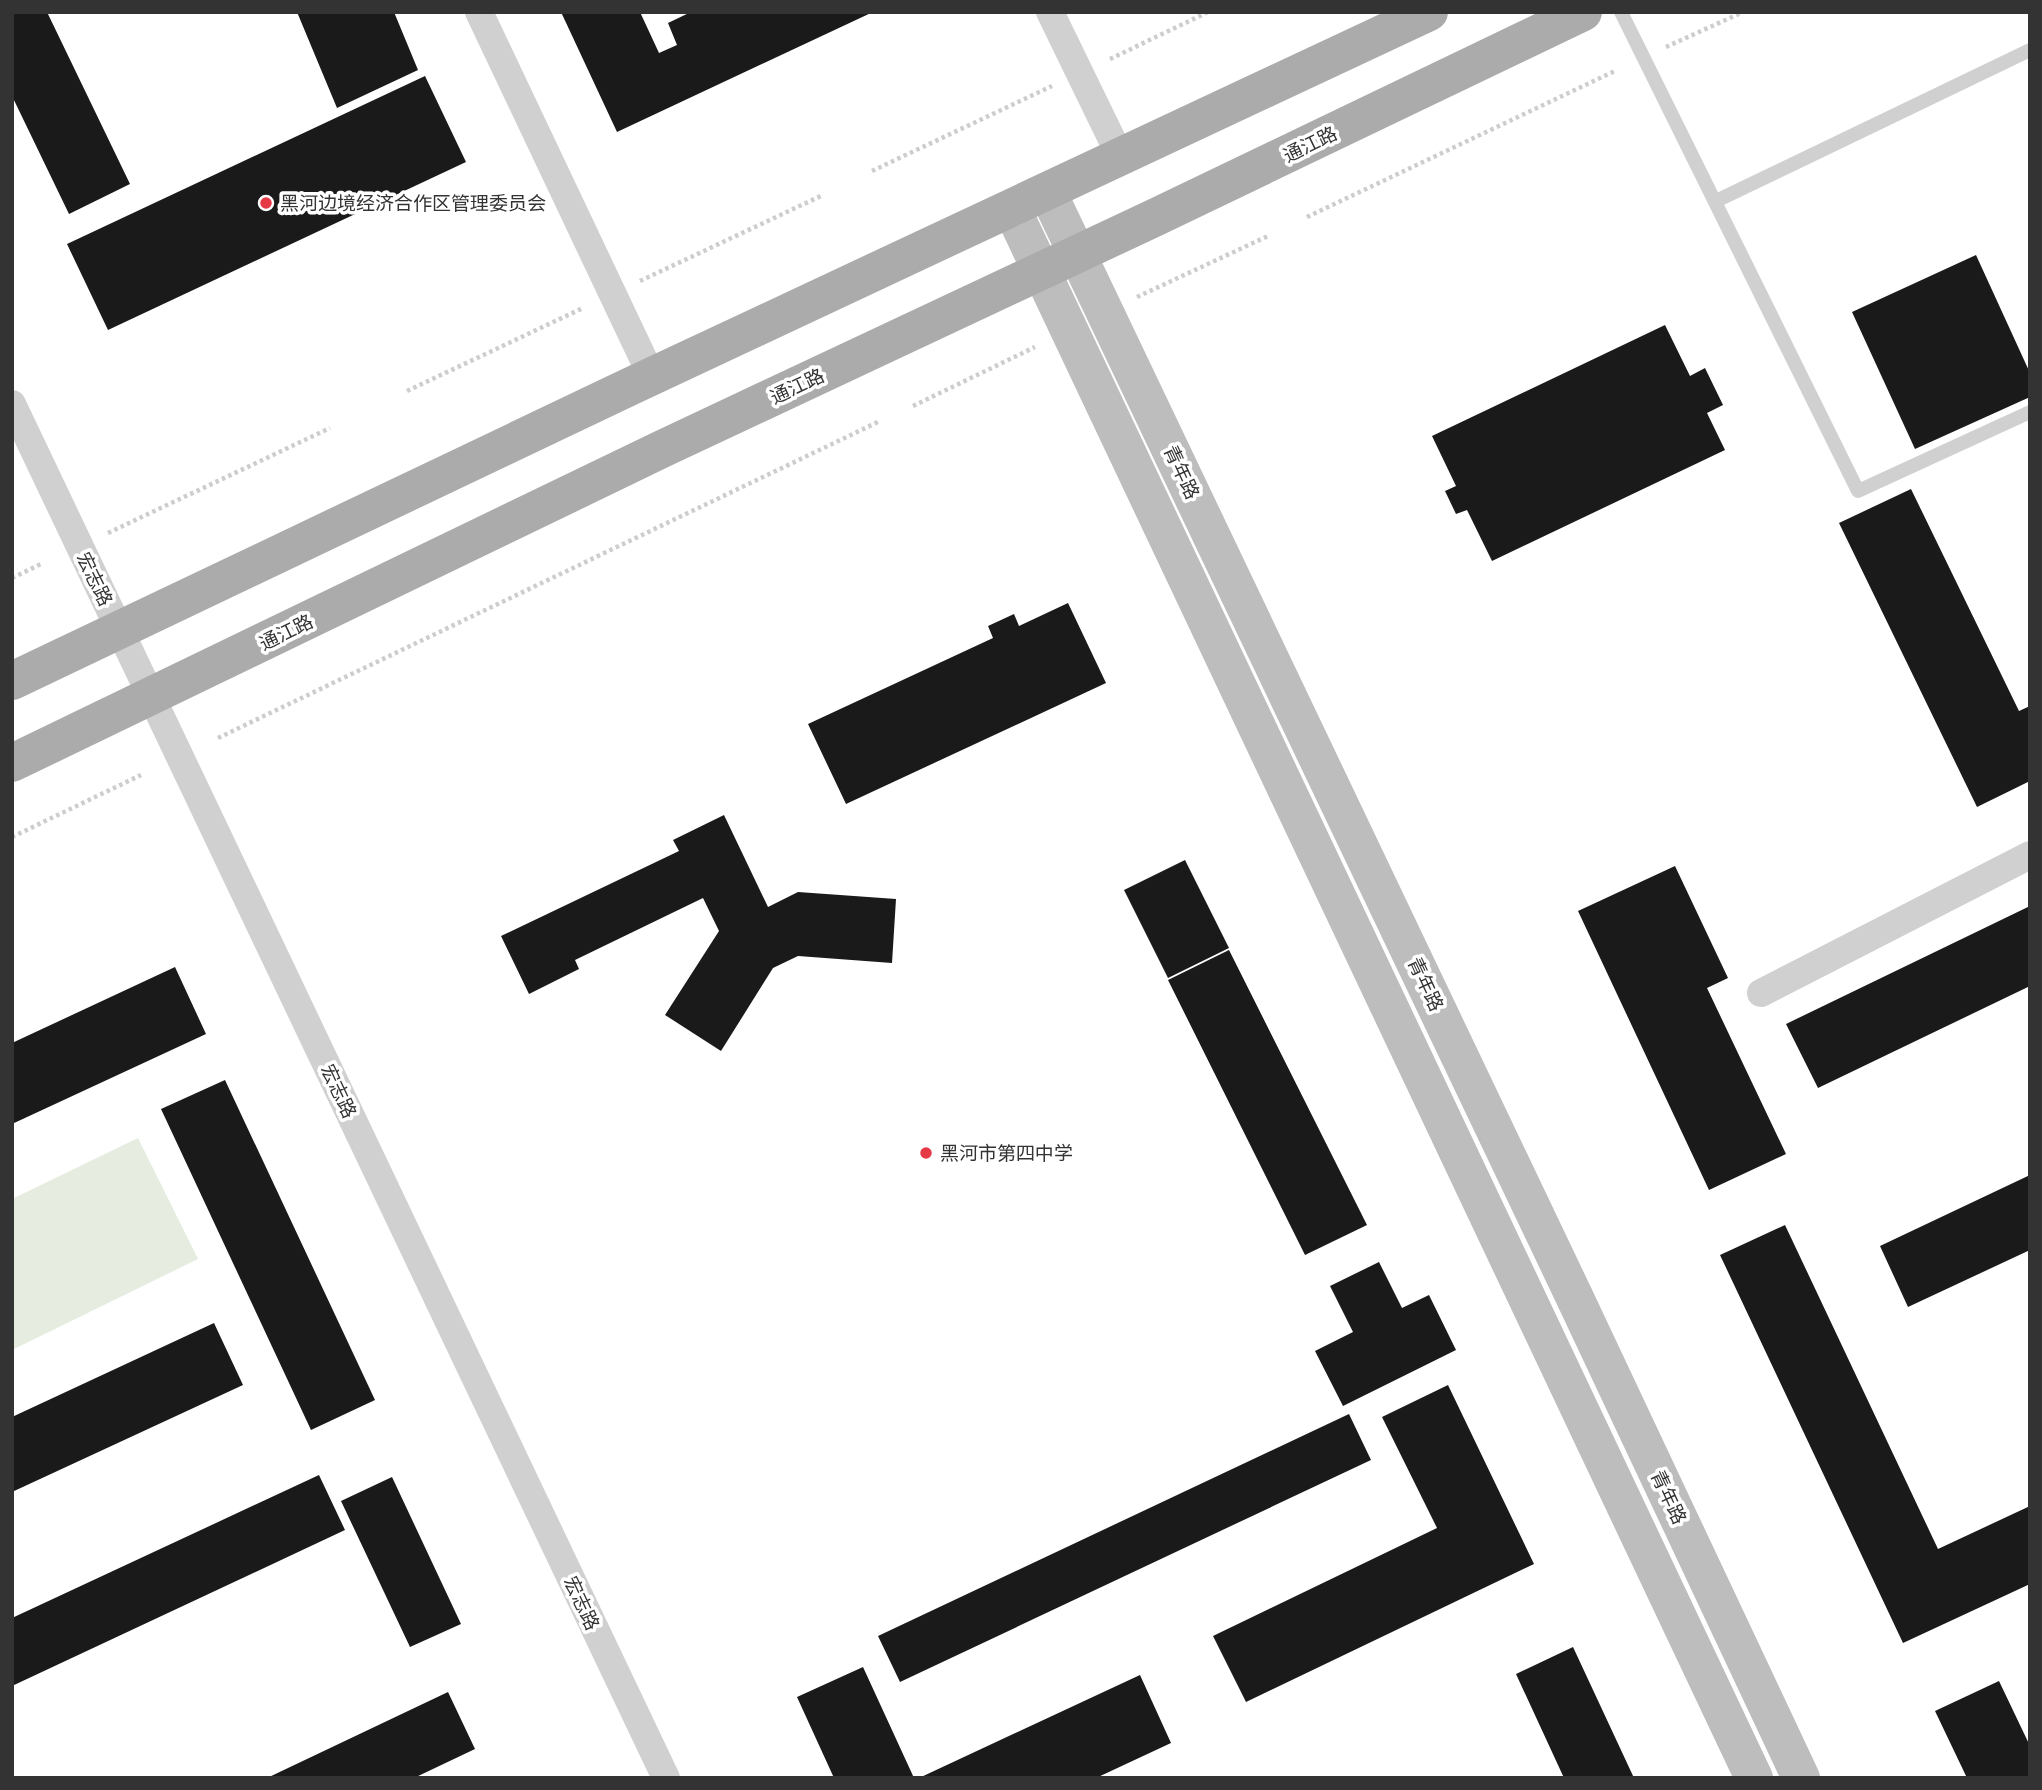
<svg xmlns="http://www.w3.org/2000/svg" width="2042" height="1790" font-family="Mulish,'Noto Sans SC',sans-serif">
  <style>
    .green { fill: #e6ecdf }
    .building { fill: #1a1a1a }
    .lines { fill: none; stroke-linecap: round; stroke-linejoin: round }
    .path { stroke: #cdcdcd; stroke-width: 4.5; stroke-dasharray: 3.5 3.5; stroke-linecap: butt }
    .lane { stroke: #d0d0d0; stroke-width: 14 }
    .street { stroke: #d0d0d0; stroke-width: 28 }
    .secondary { stroke: #bdbdbd; stroke-width: 38 }
    .primary { stroke: #ababab; stroke-width: 38 }
    .poi-dot { fill: #e63946; stroke: #fff; stroke-width: 2.5 }
    .labels { text-anchor: middle; stroke-width: 7; stroke-linejoin: round; paint-order: stroke }
    .street-label { font-size: 19px; fill: #333; stroke: #fff }
    .poi-label { font-size: 19px; fill: #333; stroke: #fff; text-anchor: start }
  </style>
  <rect width="100%" height="100%" fill="#fff"/>
  <path class="green" d="M138 1138 198 1259 12 1350V1199Z"/>
  <path class="building" d="M12 12H47L130 184 69 214 12 96Z
    M297 12H394L418 70 337 108Z
    M561 12H640L659 53 677 45 668 23 691 12H873L617 132Z
    M425 76 466 162 108 330 67 244Z
    M1976 255 2030 373V397L1915 449 1852 312Z
    M1665 325 1690 376 1705 368 1723 405 1707 413 1725 450 1492 561 1467 510 1456 514 1445 491 1456 486 1432 436Z
    M1911 489 2019 711 2030 706V781L1977 807 1839 523Z
    M1068 603 1106 683 846 804 808 724 993 638 988 626 1014 614 1019 626Z
    M724 815 768 907 798 892 896 899 892 963 798 956 773 968 721 1051 665 1015 719 931 703 898 575 960 579 969 529 994 501 936 679 851 673 840Z
    M1185 860 1229 948 1168 978 1124 890Z
    M1675 866 1728 978 1707 988 1786 1154 1709 1190 1578 911Z
    M2030 906V986L1818 1088 1786 1024Z
    M1229 950 1367 1225 1305 1255 1168 980Z
    M175 967 206 1034 12 1124V1043Z
    M225 1080 375 1400 311 1430 161 1109Z
    M2030 1175V1250L1908 1307 1880 1246Z
    M1785 1225 1938 1549 2030 1506V1584L1903 1643 1720 1255Z
    M1379 1262 1402 1308 1429 1295 1456 1350 1343 1406 1315 1351 1353 1332 1330 1286Z
    M214 1323 243 1385 12 1492V1417Z
    M1448 1385 1534 1564 1246 1702 1213 1636 1437 1528 1382 1417Z
    M1349 1414 1371 1460 900 1682 878 1636Z
    M319 1475 345 1530 12 1686V1618Z
    M392 1477 461 1624 410 1647 341 1501Z
    M1573 1647 1634 1778H1564L1516 1674Z
    M863 1667 914 1778H834L797 1697Z
    M1140 1675 1171 1743 1096 1778H919Z
    M1999 1681 2030 1746V1778H1967L1935 1711Z
    M448 1692 475 1749 414 1778H267Z"/>
  <g class="lines">
    <path class="path" d="M1666 47 1743 12
      M1110 59 1208 12
      M872 171 1052 86
      M1307 217 1615 71
      M640 281 823 195
      M1137 297 1268 236
      M407 391 583 308
      M913 406 1035 347
      M108 533 330 428
      M12 578 43 563
      M218 738 880 421
      M12 837 141 775"/>
    <path class="lane" d="M1621 12 1858 491 2030 412
      M1716 201 2030 50"/>
    <path class="street" d="M479 12 652 377
      M1050 12 1121 158
      M12 404 666 1778
      M1761 993 2030 855"/>
    <path class="secondary" d="M1048 193 1574 1296 1801 1778
      M1012 209 1754 1778"/>
    <path class="primary" d="M12 681 629 387 1429 12
      M12 763 662 449 1154 218 1583 12"/>
  </g>
  <g class="poi-dot">
    <circle cx="266" cy="203" r="7"/>
    <circle cx="926" cy="1153" r="7"/>
  </g>
  <g class="labels">
    <g class="street-label">
      <text transform="translate(1310 144) rotate(-26)" y="7">通江路</text>
      <text transform="translate(797 386) rotate(-25)" y="7">通江路</text>
      <text transform="translate(1182 472) rotate(65)" y="7">青年路</text>
      <text transform="translate(95 579) rotate(64)" y="7">宏志路</text>
      <text transform="translate(286 632) rotate(-26)" y="7">通江路</text>
      <text transform="translate(1426 984) rotate(65)" y="7">青年路</text>
      <text transform="translate(339 1091) rotate(65)" y="7">宏志路</text>
      <text transform="translate(1669 1497) rotate(65)" y="7">青年路</text>
      <text transform="translate(582 1603) rotate(65)" y="7">宏志路</text>
    </g>
    <g class="poi-label">
      <text x="280" y="210">黑河边境经济合作区管理委员会</text>
      <text x="940" y="1160">黑河市第四中学</text>
    </g>
  </g>
  <rect width="2042" height="1790" fill="none" stroke="#333333" stroke-width="28"/>
</svg>
